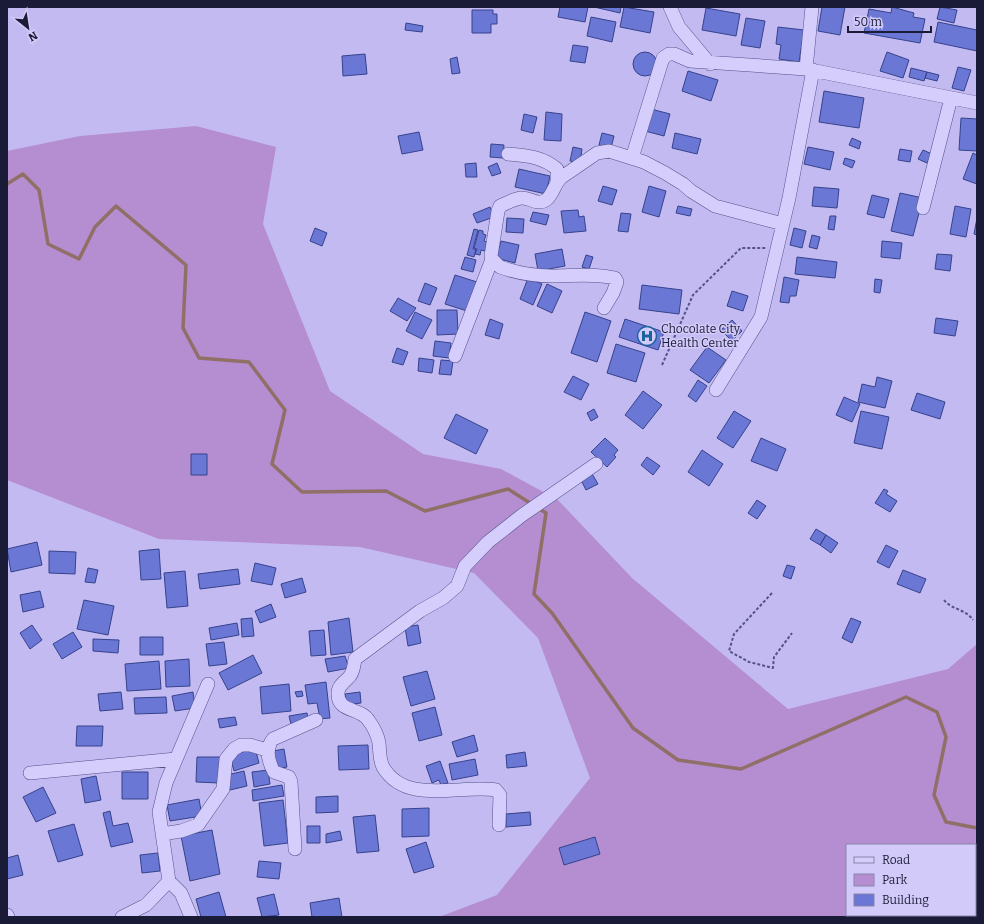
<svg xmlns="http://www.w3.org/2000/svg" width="984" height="924" font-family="Bitter,serif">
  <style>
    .green { fill: #b58dd1; fill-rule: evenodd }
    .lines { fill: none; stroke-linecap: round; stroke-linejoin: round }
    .stream { stroke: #906f66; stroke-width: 3.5 }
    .building { fill: #6b77d4; stroke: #36428c }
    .minor-casing { stroke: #53538a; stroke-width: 14 }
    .path { stroke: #53538a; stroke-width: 2; stroke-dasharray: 3 2; stroke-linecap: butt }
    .minor { stroke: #d5cdfc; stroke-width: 13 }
    .labels { text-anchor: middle; stroke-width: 3; stroke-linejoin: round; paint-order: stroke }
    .poi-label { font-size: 12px; fill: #191b37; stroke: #d2caf9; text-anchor: start }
  </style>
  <rect width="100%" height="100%" fill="#c3baf2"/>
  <path class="green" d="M196 126 276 147 263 224 330 391 423 454 501 469 558 500 632 578 788 709 948 669 977 644V917H439L497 895 590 778 538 638 474 573 360 547 159 539 7 480V151L80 136ZM847 845H975V915H847Z"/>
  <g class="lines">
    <path class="stream" d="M7 184 23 174 39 190 48 244 79 259 95 227 116 206 186 265 183 328 199 358 249 362 285 410 272 464 302 492 386 491 425 511 508 489 533 505
      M538 508 546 513 534 594 552 613 633 728 678 760 741 769 906 697 937 712 946 737 934 795 946 822 977 828"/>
  </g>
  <path class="building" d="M560 7H588L585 22 558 17Z
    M594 7H621L620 13Z
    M624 7 654 12 650 33 620 27Z
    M822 7H845L840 35 818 31Z
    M892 7 914 13 913 17 925 19 920 43 864 33 869 9 891 13Z
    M940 7 957 10 954 23 937 19Z
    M706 8 740 14 736 36 702 30Z
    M472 10H493V14H497V24H491V33H472Z
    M591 17 616 22 612 42 587 36Z
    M746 18 765 21 760 48 741 45Z
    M938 22 977 30V51L934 42Z
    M406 23 423 26 422 32 405 30Z
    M778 27 804 30 799 62 779 59 781 45 776 44Z
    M573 45 588 47 585 63 570 61Z
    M633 64a12 12 0 1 1 24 0a12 12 0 1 1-24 0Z
    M887 52 909 60 903 78 880 71Z
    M365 54 367 74 343 76 342 56Z
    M457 57 460 73 452 74 450 59Z
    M958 67 971 70 964 91 952 88Z
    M911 68 927 72 924 81 909 77Z
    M688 71 718 80 711 101 682 91Z
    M927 72 939 75 937 81 925 78Z
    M824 91 864 98 859 128 819 122Z
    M651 109 670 114 664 136 645 131Z
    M546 112 562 114 561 141 544 140Z
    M524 114 537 117 533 133 521 130Z
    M961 118 977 119V151L959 150Z
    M419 132 423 150 402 154 398 136Z
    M602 133 614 136 611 148 599 145Z
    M675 133 701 139 697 154 672 148Z
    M852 138 861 142 859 149 849 145Z
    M491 144 504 145 503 158 490 157Z
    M573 147 582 149 580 163 570 161Z
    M808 147 834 152 830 170 804 164Z
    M900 149 912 151 910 162 898 160Z
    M923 150 932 154 927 163 918 159Z
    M973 153 977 155V184L963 179Z
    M845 158 855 161 852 168 843 164Z
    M476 163 477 177H466L465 164Z
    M497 163 501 173 492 176 488 167Z
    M519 169 550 176 546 194 515 187Z
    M603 186 617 190 612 205 598 201Z
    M649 186 666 191 659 217 642 212Z
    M814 187 839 189 837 208 812 206Z
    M900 193 923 198 913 236 891 231Z
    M872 195 889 199 884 218 867 214Z
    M678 206 692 209 690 216 676 213Z
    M955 206 971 209 966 237 950 234Z
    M490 207 494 217 477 223 473 214Z
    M578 210 579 217 584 216 586 231 564 233 561 211Z
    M533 212 549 215 546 225 530 221Z
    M621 213 631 214 628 232 618 231Z
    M830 216H836L834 230 828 229Z
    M507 218 524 219 523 233 506 232Z
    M977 218V235L974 234Z
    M315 228 327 233 322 246 310 241Z
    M794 228 806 231 802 248 790 245Z
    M474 229 478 230 473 249H476L474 257 467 255Z
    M479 230 483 231V234L486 235 484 241 487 242 485 251 481 250 480 255 475 254 477 249 474 248Z
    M812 235 820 237 817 249 809 247Z
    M501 241 519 245 515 263 496 258Z
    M882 241 902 243 900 259 881 257Z
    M562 249 565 266 538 271 535 254Z
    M937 254 952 255 950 271 935 269Z
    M586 255 593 257 589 269 582 267Z
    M465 257 476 260 473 272 461 269Z
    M797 257 837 262 835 278 795 274Z
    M455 275 477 282 467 311 445 304Z
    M784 277 799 280 796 296H790L789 303 780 302Z
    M528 278 542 284 533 305 520 299Z
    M875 279 882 280 880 293 874 292Z
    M425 283 437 288 430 305 418 301Z
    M547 284 562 291 552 313 537 306Z
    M642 285 682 290 679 314 639 309Z
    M732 291 748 296 743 311 727 306Z
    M398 298 416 308 407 321 390 311Z
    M437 310H457L458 334 437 335Z
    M415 312 432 320 422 339 406 331Z
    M585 312 611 321 597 362 571 353Z
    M936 318 958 321 955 336 934 333Z
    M490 319 503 324 499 339 485 335Z
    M625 319 664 332 658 350 619 337Z
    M732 320 742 331 732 341 721 330Z
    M435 341 451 343 449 358 433 356Z
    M616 344 645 353 636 382 607 373Z
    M707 347 726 360 709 383 690 370Z
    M397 348 408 352 403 365 392 362Z
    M419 358 434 360 432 373 418 371Z
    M441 360 453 361 451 375 439 374Z
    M573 376 589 384 581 400 564 392Z
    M877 377 892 381 885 408 858 402 862 384 875 387Z
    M698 380 707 386 696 402 688 396Z
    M643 391 662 405 643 429 625 415Z
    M917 393 945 402 940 419 911 410Z
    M844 397 860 404 852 422 836 415Z
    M594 409 598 417 591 421 587 413Z
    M734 411 751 421 733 448 717 438Z
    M861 411 889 417 882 449 854 443Z
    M456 414 488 430 476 454 444 438Z
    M605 438 618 450 614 455 616 457 607 467 591 452Z
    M761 438 786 449 777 471 751 461Z
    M702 450 723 464 709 486 688 472Z
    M191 454H207V475H191Z
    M647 457 660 466 653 475 641 465Z
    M591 472 598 484 586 490 580 478Z
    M884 489 888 491 886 494 897 501 890 512 875 503Z
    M757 500 766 506 757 519 748 513Z
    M816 529 826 535 820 545 810 539Z
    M826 535 838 543 831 553 820 545Z
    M37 542 42 565 11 572 7 549Z
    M886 545 898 551 889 568 877 562Z
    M159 549 161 579 141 580 139 551Z
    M49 551 76 552 75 574 49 573Z
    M255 563 276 568 272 585 251 581Z
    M787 565 795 567 791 579 783 576Z
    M88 568 98 570 95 583 85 582Z
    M238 569 240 584 200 589 198 574Z
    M903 570 926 579 920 593 897 584Z
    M185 571 188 606 167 608 164 573Z
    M302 578 306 592 285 598 281 584Z
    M40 591 44 607 23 612 20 595Z
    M84 600 114 606 108 635 77 629Z
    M271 604 276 617 260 623 255 611Z
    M252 618 254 636 242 637 241 619Z
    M349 618 353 652 331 655 328 622Z
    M851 618 861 622 852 643 842 638Z
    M237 623 239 635 211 640 209 628Z
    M32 625 42 640 30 649 20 633Z
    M418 625 421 643 408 646 405 627Z
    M324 630 326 655 311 656 309 631Z
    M73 632 82 647 62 659 53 644Z
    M140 637H163V655H140Z
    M93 639 119 640 118 653 93 651Z
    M224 642 227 664 209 666 206 644Z
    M253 655 262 673 228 690 219 673Z
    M345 656 349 668 328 672 325 659Z
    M189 659 190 686 166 687 165 661Z
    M159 661 161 689 127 691 125 664Z
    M427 671 435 699 411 706 403 677Z
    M326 682 330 718 320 719 317 703 308 704 305 685Z
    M289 684 291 711 262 714 260 687Z
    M302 691 303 696 297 697 295 692Z
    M121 692 123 709 100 711 98 694Z
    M193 692 195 708 175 711 172 696Z
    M360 692 361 703 346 705 345 694Z
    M166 697 167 713 135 714 134 698Z
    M435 707 442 735 419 741 412 713Z
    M307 713 308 721 291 724 289 716Z
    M235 717 237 725 220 728 218 719Z
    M77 726H103L102 746H76Z
    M474 735 478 751 457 757 452 742Z
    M368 745 369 769 339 770 338 746Z
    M255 748 259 763 234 771 230 756Z
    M284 749 287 767 276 769 273 751Z
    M525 752 527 766 507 768 506 755Z
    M197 757H220L219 783 196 782Z
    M475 759 478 775 452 780 449 764Z
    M440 761 448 783 441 785 439 780 432 783 426 766Z
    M268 770 270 784 254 787 252 772Z
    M244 771 247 786 230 790 227 775Z
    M122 772H148V799H122Z
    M96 776 101 800 85 803 81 779Z
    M282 785 284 796 253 801 252 790Z
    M43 787 56 813 36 822 23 797Z
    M338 796V812L316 813V797Z
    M199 799 202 816 170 821 167 805Z
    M283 800 288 843 264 846 259 803Z
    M429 808V836L402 837V809Z
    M110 811 113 826 128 823 133 842 111 847 103 813Z
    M530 812 531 825 506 827V814Z
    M375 815 379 851 357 853 353 817Z
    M74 824 83 855 58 862 48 831Z
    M307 826H320V843H307Z
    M212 830 220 874 190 881 181 836Z
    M340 831 342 840 326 843V834Z
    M595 837 600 854 564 865 559 848Z
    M426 842 434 867 414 873 406 849Z
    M158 853 160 871 142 873 140 855Z
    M18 855 23 875 7 879V858Z
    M259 861 281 863 279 879 257 877Z
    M219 892 226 917H201L196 899Z
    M274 894 279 915 262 917 257 898Z
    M339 898 342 917H312L310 903Z"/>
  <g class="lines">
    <g class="minor-casing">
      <path id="minor" d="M670 7 679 27 710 64
        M806 69 812 7
        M508 154C527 156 541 156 557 169V181
        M632 158 663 58 669 54H674L690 61 806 69 977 103
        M923 208 951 98
        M604 308 613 293 617 282 615 278C594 273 573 276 552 276 534 276 517 273 500 267L492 259 491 256 498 211 500 206C507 203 514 199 521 198 530 197 537 206 546 200 554 194 554 183 562 177L597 153 609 151 644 162 665 173 683 184 691 191 715 206 783 224
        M455 356 492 259
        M716 390 761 317 789 198 813 70
        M30 773 176 759
        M499 825 500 795 496 790C460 784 406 806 383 767 379 759 380 751 379 743 378 736 373 726 369 721 361 707 337 713 338 693 338 685 346 681 350 676 354 670 354 665 355 659L420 611 443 598 457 586 465 566 488 542 521 516 596 464
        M162 834 181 831 198 825 223 789 226 759 234 749 241 745H250L267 750
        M295 849 291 782 289 777 274 772C268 761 265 749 273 739L316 720
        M7 915 8 917
        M122 917 146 905 169 881
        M191 917 181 893 169 881 159 812 166 783 208 684"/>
    </g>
    <path class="path" d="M662 365 693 295 741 248H766
      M772 593 734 634 729 651 749 662 773 668 774 657 792 633
      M944 600C952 610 966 609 973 620"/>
    <use href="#minor" class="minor"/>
  </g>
  <defs>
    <g id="hospital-ring" transform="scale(1)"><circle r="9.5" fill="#d2caf9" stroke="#1d639f" stroke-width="1.5"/><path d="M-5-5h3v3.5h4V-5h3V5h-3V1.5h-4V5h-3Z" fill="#1d639f"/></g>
  </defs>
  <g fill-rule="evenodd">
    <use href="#hospital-ring" x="647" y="336"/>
  </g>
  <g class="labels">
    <g class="poi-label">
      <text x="661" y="333">Chocolate City<tspan x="661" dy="14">Health Center</tspan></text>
    </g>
  </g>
  <rect width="984" height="924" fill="none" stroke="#191b37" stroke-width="16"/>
  <rect x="846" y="844" width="130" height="72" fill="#d2caf9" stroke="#8884ab"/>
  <rect x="854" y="857" width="20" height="6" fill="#d5cdfc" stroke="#8884ab"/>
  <text x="882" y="864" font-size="12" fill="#191b37">Road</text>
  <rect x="854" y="874" width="20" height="12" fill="#b58dd1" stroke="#8884ab"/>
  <text x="882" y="884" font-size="12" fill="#191b37">Park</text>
  <rect x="854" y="894" width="20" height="12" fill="#6b77d4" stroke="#8884ab"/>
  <text x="882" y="904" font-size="12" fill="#191b37">Building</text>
  <g transform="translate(28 28) rotate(150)" stroke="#d2caf9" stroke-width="3" paint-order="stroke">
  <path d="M0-3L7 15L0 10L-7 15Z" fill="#191b37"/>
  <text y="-6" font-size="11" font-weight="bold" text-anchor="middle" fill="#191b37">N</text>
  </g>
  <path d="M848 26v6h83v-6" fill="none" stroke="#191b37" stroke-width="2"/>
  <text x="854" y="26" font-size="12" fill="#191b37" stroke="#d2caf9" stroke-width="3" paint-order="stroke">50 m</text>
</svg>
